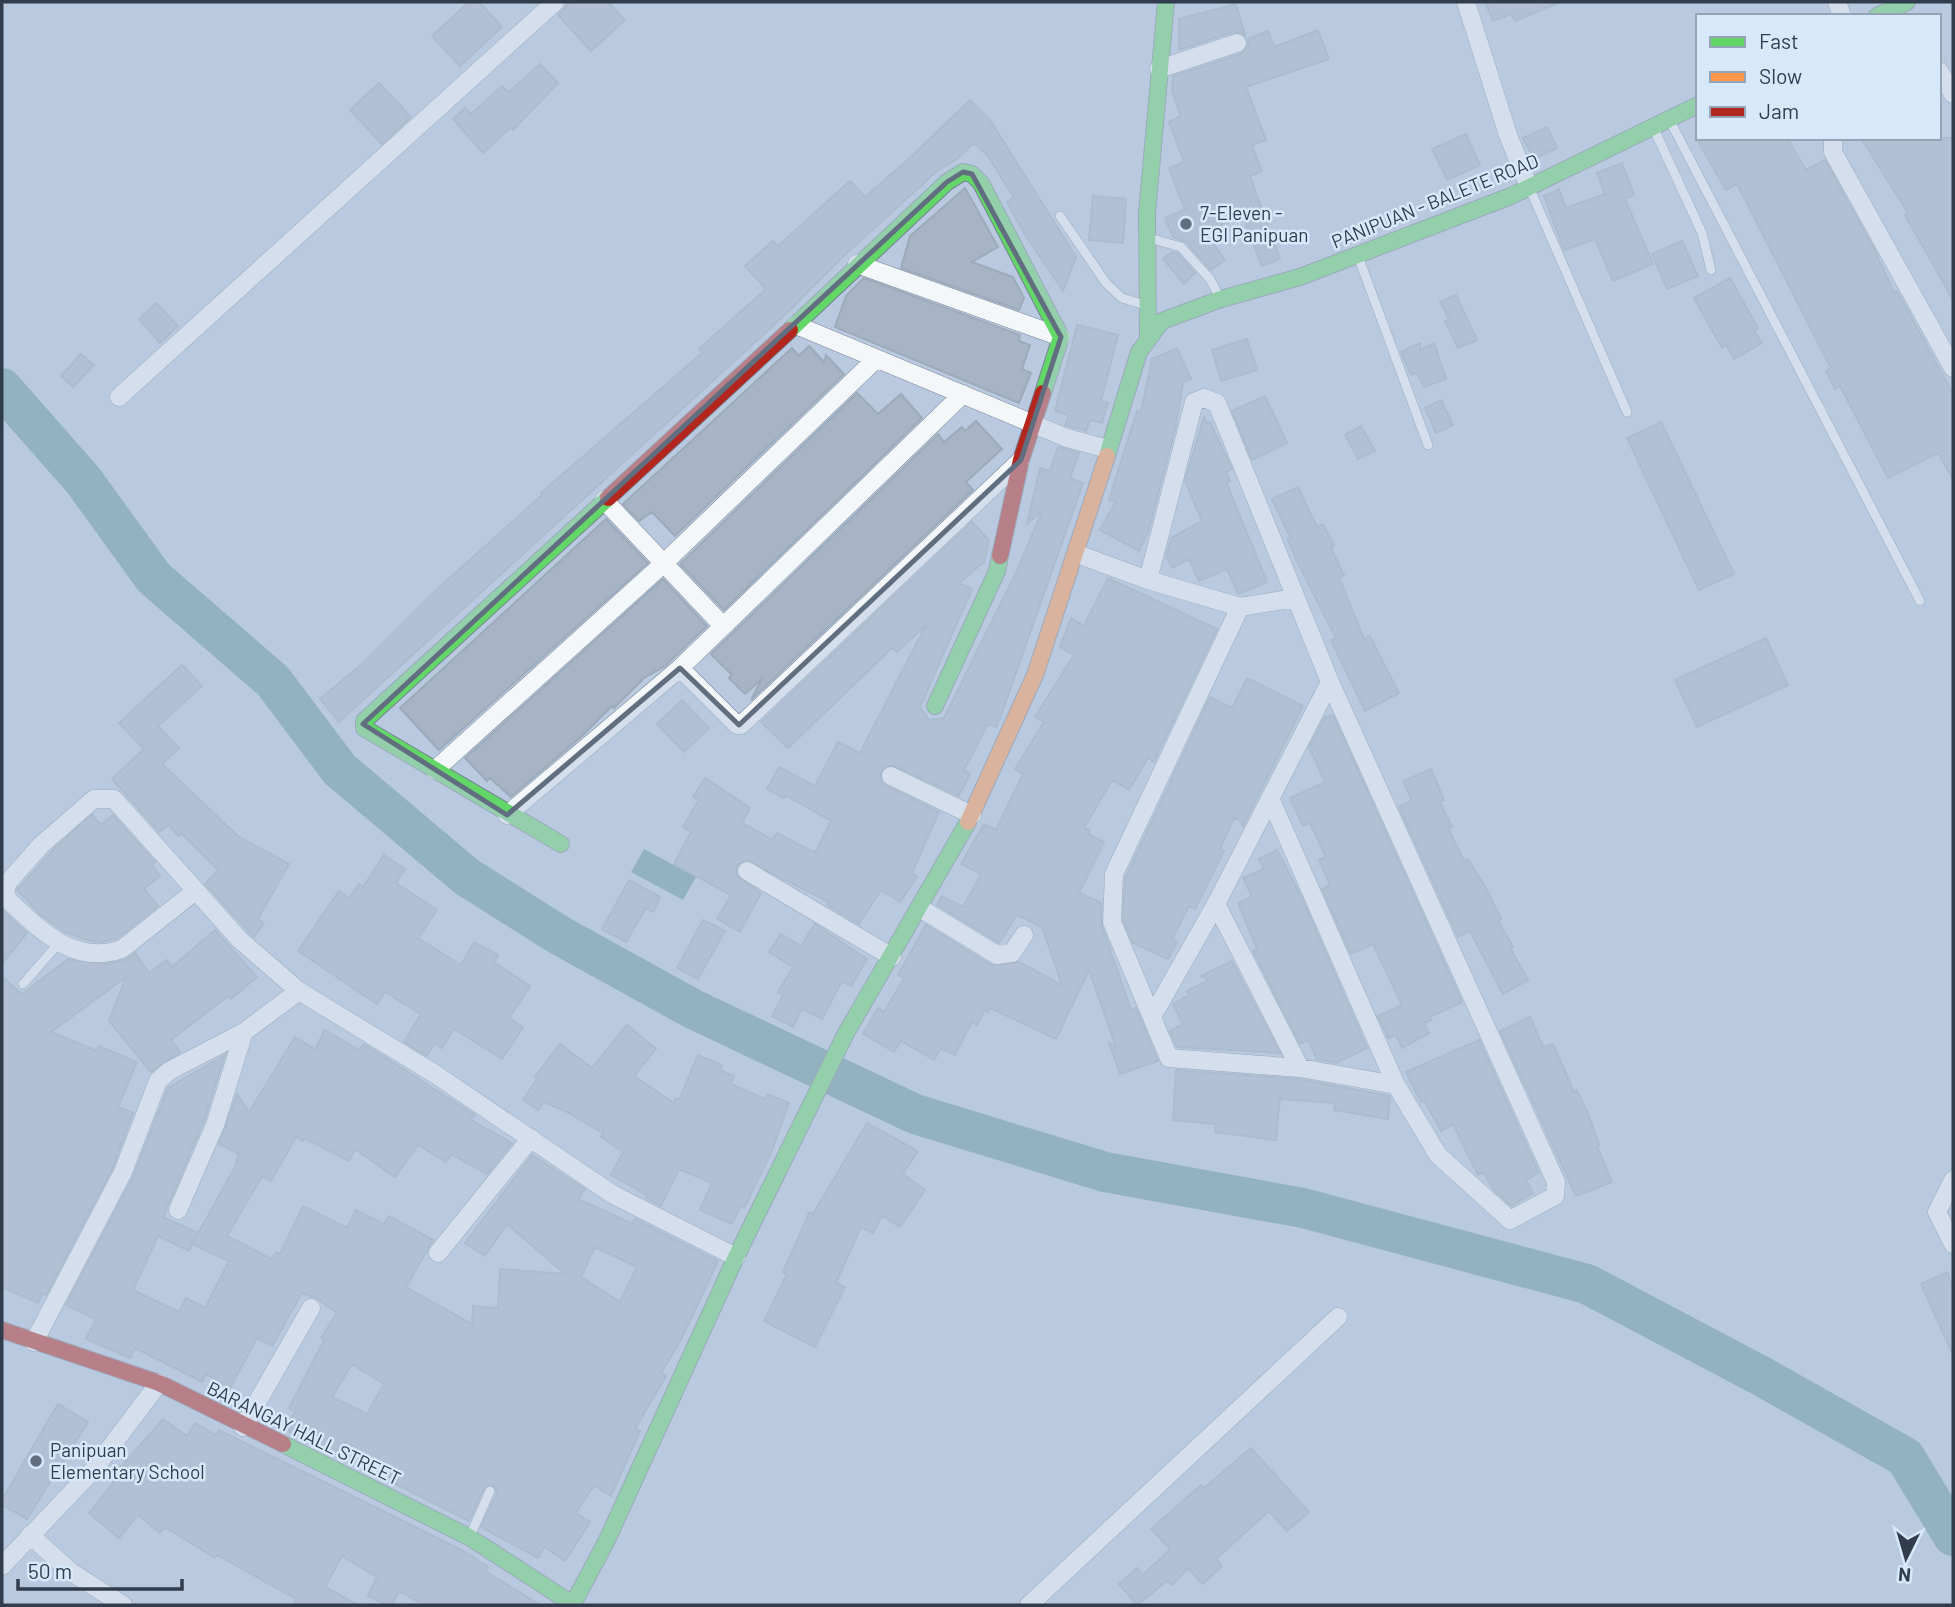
<svg xmlns="http://www.w3.org/2000/svg" width="1955" height="1607" font-family="Barlow,sans-serif">
  <style>
    .water { fill: #64949b }
    .lines { fill: none; stroke-linecap: round; stroke-linejoin: round }
    .river { stroke: #64949b; stroke-width: 40 }
    .building { fill: #a7b4c5; stroke: #9caaba; stroke-width: 2; fill-rule: evenodd }
    .lane-casing { stroke: #768292; stroke-width: 10 }
    .street-casing { stroke: #768292; stroke-width: 19 }
    .fast-casing { stroke: #768292; stroke-width: 18 }
    .slow-casing { stroke: #768292; stroke-width: 18 }
    .jam-casing { stroke: #768292; stroke-width: 18 }
    .lane { stroke: #f4f7fa; stroke-width: 9 }
    .street { stroke: #f4f7fa; stroke-width: 18 }
    .fast { stroke: #63d668; stroke-width: 16 }
    .slow { stroke: #ff974d; stroke-width: 16 }
    .jam { stroke: #b3261e; stroke-width: 16 }
    .marked { fill: none; stroke: #616e80; stroke-width: 5; stroke-linejoin: round }
    .poi-dot { fill: #616e80; stroke: #d8e8fb; stroke-width: 2.5 }
    .labels { text-anchor: middle; stroke-width: 5; stroke-linejoin: round; paint-order: stroke }
    .street-label { font-size: 19px; fill: #313d4d; stroke: #d8e8fb }
    .poi-label { font-size: 19px; fill: #313d4d; stroke: #d8e8fb; text-anchor: start }
  </style>
  <rect width="100%" height="100%" fill="#b9cae0"/>
  <path class="water" d="M644 849 696 877 683 900 631 872Z"/>
  <g class="lines">
    <path class="river" d="M2 388 83 480 154 578 273 681 340 770 467 877 559 935 693 1009 915 1114 1105 1172 1303 1208 1587 1284 1763 1377 1905 1457 1953 1536"/>
  </g>
  <path class="building" d="M469 2H479L502 27 460 66 432 36Z
    M570 2H608L625 20 591 51 558 15Z
    M1485 2H1560L1515 21 1511 14 1493 21Z
    M1236 4 1245 35 1233 32 1179 50V19Z
    M1318 30 1329 59 1246 87 1266 140 1252 145 1262 171 1250 176 1280 259 1262 266 1243 216 1204 231 1225 260 1211 270 1186 242 1173 237 1165 218 1185 210 1169 168 1184 162 1169 122 1181 116 1172 91 1173 76 1241 54 1248 46V39L1268 31 1274 47Z
    M540 64 558 83 513 130 511 127 483 153 453 119 465 108 471 114 502 86 509 92Z
    M379 83 411 117 382 144 350 110Z
    M970 100 990 120 1076 257 1063 291 1024 233 1007 202 1014 198 988 156 974 143 957 159 937 171 847 253 786 314 339 722 320 699 362 664 434 592 542 495 541 493 702 353 699 349 766 289 745 266 773 241 778 246 850 181 865 197 913 155Z
    M1547 127 1557 148 1534 159 1523 138Z
    M1466 134 1480 165 1447 180 1432 149Z
    M1696 138H1787L1806 170 1825 160 1875 251 1894 293 1897 291 1953 394V479L1938 453 1888 478 1840 386 1835 389 1826 371 1831 368 1737 184 1726 190Z
    M1861 138H1953V300L1905 215 1908 213Z
    M1622 163 1634 195 1625 199 1653 264 1613 281 1595 239 1564 250 1544 196 1559 189 1566 208 1605 194 1597 173Z
    M965 188 998 247 972 262 1013 277 1024 298 1019 310 901 268 910 236Z
    M1093 196 1126 199 1123 243 1089 240Z
    M1682 241 1698 276 1667 289 1652 254Z
    M1172 252 1177 253 1195 273 1184 284 1163 259Z
    M864 278 1020 335 1019 341 1030 345 1022 369 1031 373 1019 403 835 327 846 296Z
    M1730 278 1758 328 1754 330 1762 343 1734 359 1726 345 1722 348 1694 298Z
    M1456 295 1477 340 1458 348 1445 321 1449 319 1440 302Z
    M156 303 178 326 160 343 139 319Z
    M1077 325 1118 335 1101 401 1108 403 1102 423 1090 420 1086 431 1065 425 1069 415 1055 411Z
    M1247 339 1257 370 1221 381 1212 350Z
    M1420 343V350L1434 343 1446 379 1424 387 1417 373 1411 375 1401 352Z
    M809 346 824 362 826 355 844 374 675 536 652 512 639 521 623 504 792 348 799 356Z
    M1177 348 1191 379 1183 382 1176 425 1148 533 1139 551 1100 530 1116 501 1109 500 1137 411 1141 412 1152 359Z
    M81 354 94 365 73 387 61 376Z
    M857 393 878 414 901 394 922 418 724 610 680 564Z
    M1265 396 1287 443 1252 460 1232 411Z
    M1441 400 1453 425 1436 433 1425 408Z
    M1204 417 1207 423 1210 422 1232 469 1226 472 1230 481 1226 482 1267 582 1238 594 1227 569 1199 581 1189 559 1172 568 1166 556 1171 538 1202 521 1185 481Z
    M976 421 1002 449 966 482 973 490 751 700 762 679 745 694 729 678 732 675 711 654 938 434 944 442 962 427 965 431Z
    M1661 422 1734 574 1699 590 1627 438Z
    M1361 426 1375 451 1358 459 1345 435Z
    M1058 447 1079 453 1070 478 1083 483 1000 718 996 727 988 724 964 770 970 774 959 796 895 766H885L881 772V782L886 786 939 812 912 873 917 877 900 902 881 890 859 924 827 905 829 902 746 860 737 866V876L761 893 740 932 717 919 731 895 674 864 691 832 683 827 699 800 693 797 705 778 750 808 742 823 773 840 777 833 815 853 831 821 785 795 784 798 767 789 779 767 815 786 838 742 860 753 926 625 897 652 892 648 788 748 761 722 972 522 989 540 984 562 959 583 972 589 920 707 929 720 944 718 1017 571 1042 511 1027 524 1040 468 1050 471Z
    M1298 487 1317 527 1323 524 1334 546 1331 548 1344 575 1339 578 1364 639 1370 636 1399 693 1365 711 1331 640 1336 638 1298 563 1288 540 1291 539 1272 499Z
    M606 519 648 563 439 750 400 708Z
    M1108 578 1217 629 1154 762 1148 758 1129 790 1112 780 1084 828 1090 830 1088 834 1104 842 1079 893 1101 903 1102 926 1131 1010 1136 1008 1158 1061 1120 1074 1109 1043 1116 1047 1089 970 1056 1039 990 1008 988 1012 985 1010 977 1025 972 1022 955 1055 941 1048 934 1060 901 1041 894 1052 863 1034 878 1008 884 1012 904 978 898 975 926 925 991 965 1019 962 1062 985 1042 927 1017 915 999 943 937 905 942 896 963 907 981 874 961 864 984 824 996 830 1023 774 1015 769 1044 722 1035 717 1074 655 1060 647 1071 618 1084 626Z
    M663 579 707 626 665 666 644 678 614 708 612 706 582 736 511 797 490 778 487 781 465 758Z
    M1766 638 1788 685 1697 727 1675 680Z
    M182 665 202 686 158 726 179 748 162 764 239 837 289 864 258 919 264 923 254 937 205 884 218 870 182 834 179 836 168 825 159 832 112 779 144 749 119 723Z
    M1247 678 1303 706 1243 826 1241 821 1234 818 1220 849 1224 851 1195 909 1189 906 1172 939 1177 942 1168 959 1133 943 1123 920 1125 879 1210 697 1232 708Z
    M682 700 709 728 684 752 657 724Z
    M1333 715 1462 1002 1430 1017 1431 1020 1424 1023 1429 1033 1402 1048 1396 1035 1388 1038 1378 1016 1402 1005 1373 944 1351 954 1322 889 1330 885 1319 860 1326 857 1310 823 1303 826 1290 798 1325 782 1309 747 1325 717Z
    M1431 769 1444 800 1440 802 1452 827 1448 828 1464 861 1468 859 1487 890 1501 919 1498 921 1513 947 1510 948 1528 980 1503 994 1470 931 1458 937 1399 807 1412 801 1403 781Z
    M92 815 101 825 113 815 155 862 152 865 160 876 144 889 158 906 117 938 103 942 90 941 65 932 40 914 17 890 55 848Z
    M1277 850 1302 898 1367 1048 1336 1063 1317 1059 1308 1040 1300 1044 1253 951 1257 949 1238 903 1252 897 1243 878 1264 869 1259 859Z
    M384 855 405 869 396 883 437 910 418 938 461 965 474 942 498 955 494 962 530 986 509 1018 523 1027 502 1059 454 1029 442 1048 434 1043 427 1056 404 1042 421 1014 385 992 377 1004 298 951 339 891 349 898 359 884 363 887Z
    M629 880 660 897 653 912 646 908 626 942 602 929Z
    M2 910 27 933 2 964Z
    M703 920 725 931 698 979 677 968Z
    M815 924 867 959 851 986 842 981 822 1019 802 1009 793 1027 772 1016 783 995 778 992 793 967 769 952 781 934 801 946Z
    M215 930 257 977 231 999 228 996 171 1040 180 1052 151 1072 109 1021 126 977 51 1032 97 1051 99 1046 137 1062 118 1107 133 1113 113 1167 46 1295 42 1293 38 1303 2 1287V977L22 994 68 959 105 964 125 960 135 953 149 973 167 960 172 967Z
    M1232 961 1280 1053 1177 1047 1170 1031 1183 1024 1173 1004 1189 995 1187 991 1209 980 1201 976Z
    M1530 1017 1543 1047 1553 1044 1574 1092 1577 1090 1590 1118 1599 1145 1597 1146 1612 1182 1576 1196 1500 1031Z
    M627 1025 656 1049 634 1076 674 1103 675 1098 679 1100 698 1055 722 1065 720 1070 734 1076 731 1084 765 1099 768 1094 789 1103 771 1153 744 1208 741 1206 732 1224 700 1210 712 1183 679 1169 661 1206 646 1198 647 1195 611 1175 623 1152 601 1137 603 1133 565 1111 544 1102 538 1110 523 1100 537 1079 535 1077 560 1044 592 1068Z
    M325 1030 359 1050 364 1044 475 1115 471 1120 512 1143 487 1174 451 1154 446 1162 418 1145 395 1177 355 1149 349 1161 304 1138 303 1141 296 1137 271 1181 262 1176 227 1236 272 1259 276 1252 280 1254 303 1206 347 1228 356 1210 384 1224 389 1216 433 1240 406 1287 472 1324 473 1306 498 1308 500 1269 565 1274 507 1224 485 1256 465 1243 532 1155 585 1189 578 1199 633 1224 635 1219 718 1261 682 1338 661 1373 666 1376 663 1381 635 1429 640 1431 611 1496 594 1485 576 1513 590 1522 565 1561 544 1547 538 1558 481 1527 497 1493 493 1485 484 1488 469 1521 378 1475 384 1465 345 1442 338 1455 285 1429 295 1412 289 1408 324 1340 321 1338 337 1313 316 1298 302 1293 272 1346 257 1338 230 1388 206 1374 202 1382 135 1348 130 1358 86 1339 96 1319 66 1305 133 1177 168 1088 225 1055 204 1121 163 1217 198 1233 189 1251 158 1236 133 1290 179 1312 186 1298 205 1308 229 1261 192 1244 238 1162 236 1161 239 1154 219 1144 237 1094 249 1112 295 1037 315 1049ZM595 1247 637 1267 620 1302 581 1277ZM352 1364 384 1384 367 1414 332 1397Z
    M1479 1040 1539 1173 1526 1180 1533 1193 1511 1206 1494 1190 1483 1172 1478 1175 1453 1124 1441 1131 1424 1100 1421 1102 1406 1072Z
    M1176 1070 1299 1079 1390 1096 1388 1119 1334 1110 1335 1103 1280 1099 1276 1140 1215 1132 1216 1124 1173 1120Z
    M867 1123 918 1151 903 1174 925 1190 900 1227 882 1216 873 1233 861 1227 836 1283 845 1287 815 1347 764 1321 787 1274 783 1272 809 1213 813 1214Z
    M1947 1272 1953 1287V1355L1921 1284Z
    M58 1404 88 1422 27 1519 2 1505V1500Z
    M163 1419 187 1436 195 1423 216 1435 219 1430 462 1550 488 1567 485 1571 540 1605H424L399 1591 392 1605H386L368 1596 377 1577 342 1556 325 1587 358 1605H293L296 1599 217 1555 215 1558 165 1527 160 1533 138 1515 119 1538 89 1513 114 1482 110 1479Z
    M1251 1448 1309 1512 1287 1531 1269 1511 1216 1559 1222 1566 1203 1584 1188 1568 1172 1585 1167 1581 1137 1605 1119 1584 1137 1568 1143 1575 1170 1549 1151 1529 1201 1485 1204 1488Z"/>
  <g class="lines">
    <g class="lane-casing">
      <path id="lane" d="M1670 121 1920 601
        M1654 129 1702 233 1711 270
        M1530 189 1627 412
        M1060 216 1106 283 1122 298 1142 304
        M1149 238 1181 247 1210 279 1220 298
        M1358 256 1428 445
        M23 984 58 944
        M470 1536 490 1491"/>
    </g>
    <g class="street-casing">
      <path id="street" d="M1466 2 1508 135 1529 187
        M1837 2 1842 16
        M1159 69 1237 43
        M1939 71 1953 94
        M1833 138V152L1953 368
        M857 264 1061 337
        M796 325 1067 438 1108 449
        M119 397 555 2
        M604 500 723 626
        M1077 554 1148 580 1240 607
        M1148 580 1194 402 1204 398 1217 403 1330 682 1556 1182 1555 1196 1510 1220 1438 1155 1396 1085 1271 800
        M1296 598 1240 607 1114 874 1112 922 1169 1058 1300 1068 1396 1085
        M680 668 737 725H741L1020 461
        M435 770 663 564 876 359
        M891 776 972 815
        M507 815 680 668 963 394
        M747 871 892 957
        M194 892 122 949C73 966 41 930 8 900L5 889 10 880 41 845 94 799H114L240 940 299 991 435 1074 612 1194 736 1257
        M1216 904 1300 1068
        M920 908 997 955 1012 953 1024 935
        M1152 1017 1216 904 1330 682
        M1953 1180 1937 1212 1953 1244
        M178 1210 215 1125 244 1032
        M438 1253 531 1138
        M34 1342 123 1172 158 1081 169 1071 244 1032 299 991
        M243 1427 311 1308
        M30 1535 71 1572 123 1605
        M2 1566 94 1469 159 1383
        M1029 1605 1338 1317"/>
    </g>
    <g class="fast-casing">
      <path id="fast" d="M1877 16 1907 2
        M790 330 947 182 963 172 972 174 981 183 1061 337 1043 393
        M1148 339 1147 213 1166 2
        M1107 456 1139 352 1162 321 1221 299 1300 277 1511 196 1698 105
        M935 706 997 571 1000 556
        M561 844 364 728V721L608 498
        M283 1444 469 1537 574 1605
        M573 1604 607 1540 736 1257 845 1035 968 822"/>
    </g>
    <g class="slow-casing">
      <path id="slow" d="M968 822 1035 675 1107 456"/>
    </g>
    <g class="jam-casing">
      <path id="jam" d="M608 498 790 330
        M1000 556 1021 460 1043 393
        M2 1330 159 1383 283 1444"/>
    </g>
    <use href="#lane" class="lane"/>
    <use href="#street" class="street"/>
    <use href="#fast" class="fast"/>
    <use href="#slow" class="slow"/>
    <use href="#jam" class="jam"/>
  </g>
  <path d="M0 0H1955V1607H0ZM963 172 972 174 1061 337 1021 460 739 725 680 668 507 815 363 724 947 182Z" fill="#b9cae0" fill-opacity=".55" fill-rule="evenodd"/>
  <path class="marked" d="M963 172 972 174 1061 337 1021 460 739 725 680 668 507 815 363 724 947 182Z"/>
  <g class="poi-dot">
    <circle cx="1186" cy="224" r="7"/>
    <circle cx="36" cy="1461" r="7"/>
  </g>
  <g class="labels">
    <g class="street-label">
      <text transform="translate(1435 201) rotate(-22)" y="7">PANIPUAN - BALETE ROAD</text>
      <text transform="translate(304 1433) rotate(26)" y="7">BARANGAY HALL STREET</text>
    </g>
    <g class="poi-label">
      <text x="1200" y="220">7-Eleven -<tspan x="1200" dy="22">EGI Panipuan</tspan></text>
      <text x="50" y="1457">Panipuan<tspan x="50" dy="22">Elementary School</tspan></text>
    </g>
  </g>
  <rect width="1955" height="1607" fill="none" stroke="#313d4d" stroke-width="7"/>
  <rect x="1696" y="14" width="245" height="126" fill="#d8e8fb" stroke="#95a4b5" stroke-width="2"/>
  <rect x="1710" y="37" width="35" height="10" fill="#63d668" stroke="#95a4b5" stroke-width="2"/>
  <text x="1759" y="49" font-size="21" fill="#313d4d">Fast</text>
  <rect x="1710" y="72" width="35" height="10" fill="#ff974d" stroke="#95a4b5" stroke-width="2"/>
  <text x="1759" y="84" font-size="21" fill="#313d4d">Slow</text>
  <rect x="1710" y="107" width="35" height="10" fill="#b3261e" stroke="#95a4b5" stroke-width="2"/>
  <text x="1759" y="119" font-size="21" fill="#313d4d">Jam</text>
  <g transform="translate(1906 1558) rotate(185)" stroke="#d8e8fb" stroke-width="5" paint-order="stroke">
  <path d="M0-5L12 26L0 18L-12 26Z" fill="#313d4d"/>
  <text y="-10" font-size="19" font-weight="bold" text-anchor="middle" fill="#313d4d">N</text>
  </g>
  <path d="M18 1579v10h164v-10" fill="none" stroke="#313d4d" stroke-width="3.5"/>
  <text x="28" y="1579" font-size="21" fill="#313d4d" stroke="#d8e8fb" stroke-width="5" paint-order="stroke">50 m</text>
</svg>
